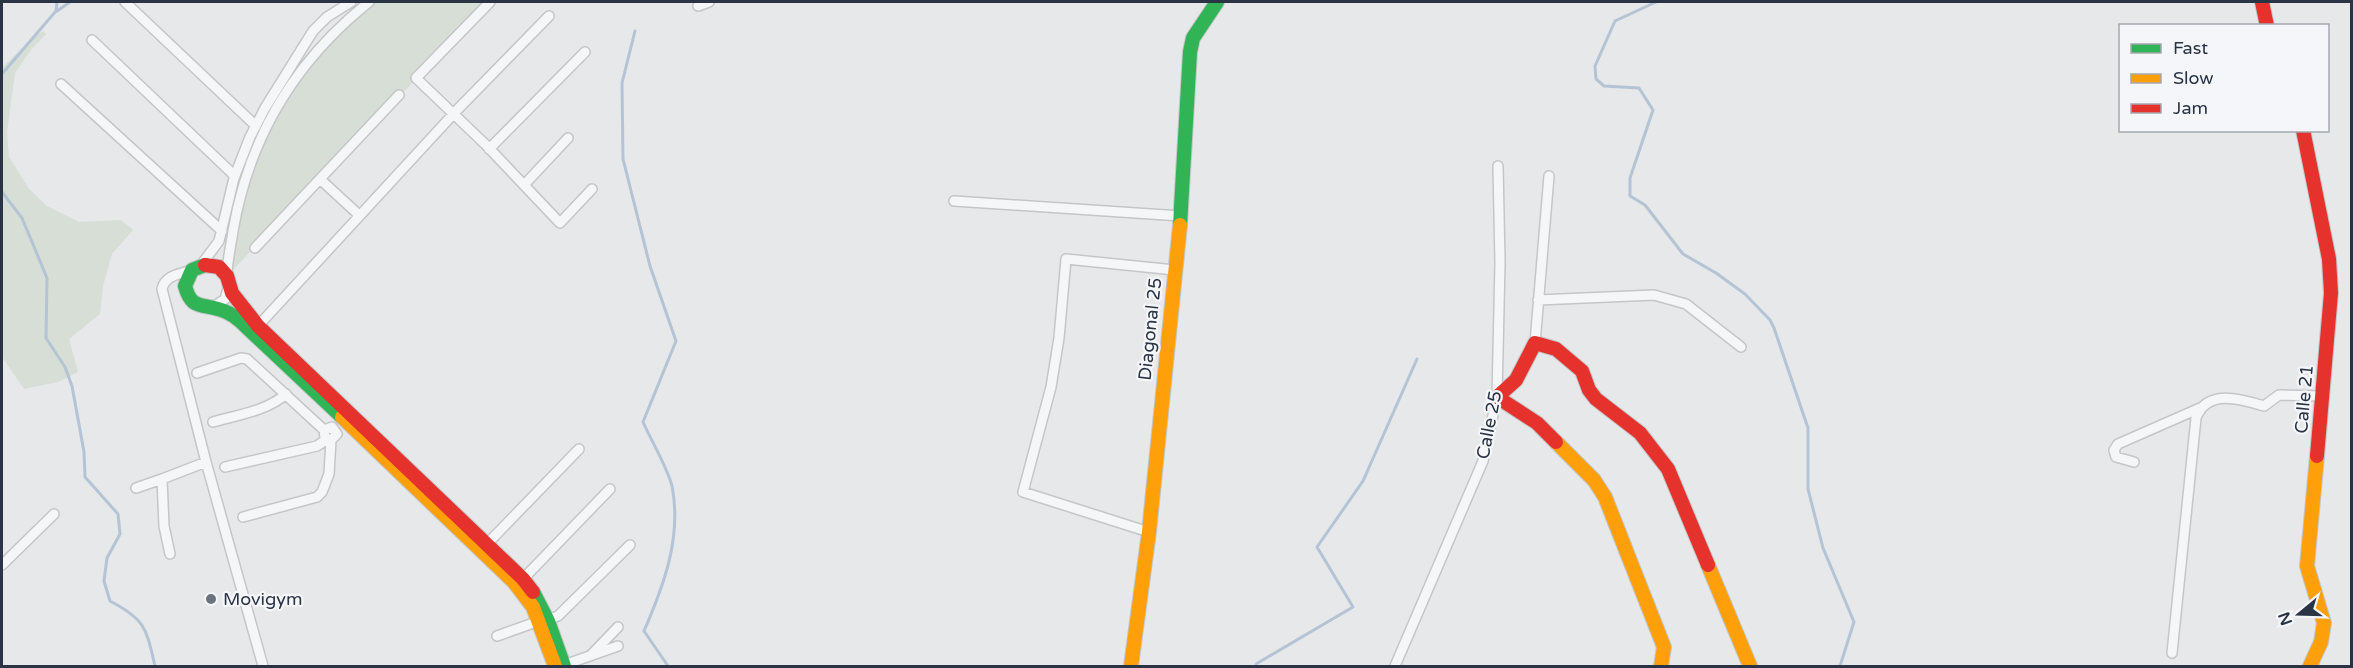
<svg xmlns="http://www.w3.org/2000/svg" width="2353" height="668" font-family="'Varela Round',sans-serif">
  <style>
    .green { fill: #d6ded6 }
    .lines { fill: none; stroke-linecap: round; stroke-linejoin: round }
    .stream { stroke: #b4c4d5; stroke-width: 3 }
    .street-casing { stroke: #c4c6c8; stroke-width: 12 }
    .fast-casing { stroke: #c4c6c8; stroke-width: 16 }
    .slow-casing { stroke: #c4c6c8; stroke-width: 16 }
    .jam-casing { stroke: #c4c6c8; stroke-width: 16 }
    .street { stroke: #f5f6f7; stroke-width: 9 }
    .fast { stroke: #30b455; stroke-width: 14 }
    .slow { stroke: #ff9f0a; stroke-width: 14 }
    .jam { stroke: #e5322d; stroke-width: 14 }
    .poi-dot { fill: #6c737f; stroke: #f4f6f9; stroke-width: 2 }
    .labels { text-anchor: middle; stroke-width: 4.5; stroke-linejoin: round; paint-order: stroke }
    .street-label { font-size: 18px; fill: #2b3445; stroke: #f4f6f9 }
    .poi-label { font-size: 18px; fill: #2b3445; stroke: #f4f6f9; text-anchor: start }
  </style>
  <rect width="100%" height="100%" fill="#e6e8ea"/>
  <path class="green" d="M369 2H490L227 276 240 193 289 87Z
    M43 31 46 34 31 50 15 73 7 132 9 157 29 189 47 206 79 222 121 220 133 230 112 254 103 286 100 314 69 339 78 372 58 382 24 389 2 357V68L30 40Z"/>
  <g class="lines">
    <path class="stream" d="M1656 2 1615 21 1595 66 1596 79 1604 86 1639 88 1653 110 1630 178V196L1645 205 1683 254 1716 273 1745 294 1770 320 1774 328 1808 428V489L1823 548 1854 622 1840 666
      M57 11 70 2
      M635 31 622 83 623 159 650 266 676 341 643 422C651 440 668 469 672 486 682 537 664 585 644 631L668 666
      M2 74 56 11 57 2
      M2 192 22 218 47 278 46 338 65 367 72 386 84 452 85 477 118 514 120 534 107 558 104 581 110 601C146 620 146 628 155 666
      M1256 666V664L1353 607 1317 547 1363 481 1417 359"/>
    <g class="street-casing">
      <path id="street" d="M125 2 256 126
        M490 2 416 78 486 145 560 223 592 189
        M698 6 709 2
        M92 40 235 176
        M61 84 222 231
        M489 149 585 52
        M321 180 359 215
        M524 185 568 138
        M954 201 1181 216
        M255 248 399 95
        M201 265 219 241 234 178 250 137 265 108 313 31 327 17 351 2
        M192 270C180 274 165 275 162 289L206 462 263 666
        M227 276C227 261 231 246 233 231 249 137 295 61 369 2
        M1538 300 1654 295 1686 304 1741 347
        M212 308 225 299 229 285
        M258 326 458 109 549 16
        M1535 343 1549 176
        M197 373 241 358 247 359 324 430 325 438 331 440
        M213 422C237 415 267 411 286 394
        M2134 462 2116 457 2114 450 2118 444 2200 408
        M225 467 317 446 327 439
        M136 488 162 479
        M243 517 317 497 322 492 329 474 331 440 337 434 332 427 324 430
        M1149 532 1023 492 1051 387 1059 338 1066 259 1175 270
        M487 544 579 449
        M170 554 164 526 162 479 206 462
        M2 565 54 514
        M523 579 610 489
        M549 619 558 616 630 545
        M497 636 539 621
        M2172 653 2196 418C2207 388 2241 399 2264 406L2279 395 2323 396
        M592 654 618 627
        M564 665 618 646
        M1395 666 1483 461 1497 397 1500 262 1498 166"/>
    </g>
    <g class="fast-casing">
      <path id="fast" d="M1180 225 1190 52 1193 38 1217 2
        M205 265 192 270 185 286C191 308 199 304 218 309 226 311 233 315 239 320L342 417
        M533 592 548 621 564 666"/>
    </g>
    <g class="slow-casing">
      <path id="slow" d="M342 417 514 582 533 607 555 666
        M1556 442 1594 480 1605 497 1664 647 1661 666
        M1708 565 1750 666
        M1131 666 1149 532 1180 225
        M2310 666 2321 642 2324 623 2307 566 2317 456"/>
    </g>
    <g class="jam-casing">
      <path id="jam" d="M2262 2 2267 26
        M2303 130 2329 259 2331 293 2317 456
        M205 265 219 267 227 276 232 293 258 326 523 579 533 592
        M1556 442 1537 423 1497 397 1516 380 1535 343 1556 349 1582 371 1589 390 1596 399 1640 433 1668 469 1708 565"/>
    </g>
    <use href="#street" class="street"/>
    <use href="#fast" class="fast"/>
    <use href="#slow" class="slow"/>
    <use href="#jam" class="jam"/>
  </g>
  <circle class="poi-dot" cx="211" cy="599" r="6"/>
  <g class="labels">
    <g class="street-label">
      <text transform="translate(1150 329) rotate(-84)" y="6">Diagonal 25</text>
      <text transform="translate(2304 399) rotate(-85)" y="6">Calle 21</text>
      <text transform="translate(1489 425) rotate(-79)" y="6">Calle 25</text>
    </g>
    <g class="poi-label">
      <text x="223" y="605">Movigym</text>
    </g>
  </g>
  <rect width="2353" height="668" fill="none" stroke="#2b3445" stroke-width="6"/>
  <rect x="2119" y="24" width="210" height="108" fill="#f4f6f9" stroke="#a4a8b1" stroke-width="1.5"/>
  <rect x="2131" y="44" width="30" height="9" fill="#30b455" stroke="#a4a8b1" stroke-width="1.5"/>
  <text x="2173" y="54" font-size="18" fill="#2b3445">Fast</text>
  <rect x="2131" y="74" width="30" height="9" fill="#ff9f0a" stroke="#a4a8b1" stroke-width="1.5"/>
  <text x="2173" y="84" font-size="18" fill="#2b3445">Slow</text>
  <rect x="2131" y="104" width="30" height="9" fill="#e5322d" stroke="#a4a8b1" stroke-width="1.5"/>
  <text x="2173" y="114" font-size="18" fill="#2b3445">Jam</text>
  <g transform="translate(2299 614) rotate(251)" stroke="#f4f6f9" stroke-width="4.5" paint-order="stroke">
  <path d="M0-4.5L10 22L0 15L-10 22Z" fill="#2b3445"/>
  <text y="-9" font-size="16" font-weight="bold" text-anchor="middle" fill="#2b3445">N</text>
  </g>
</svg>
